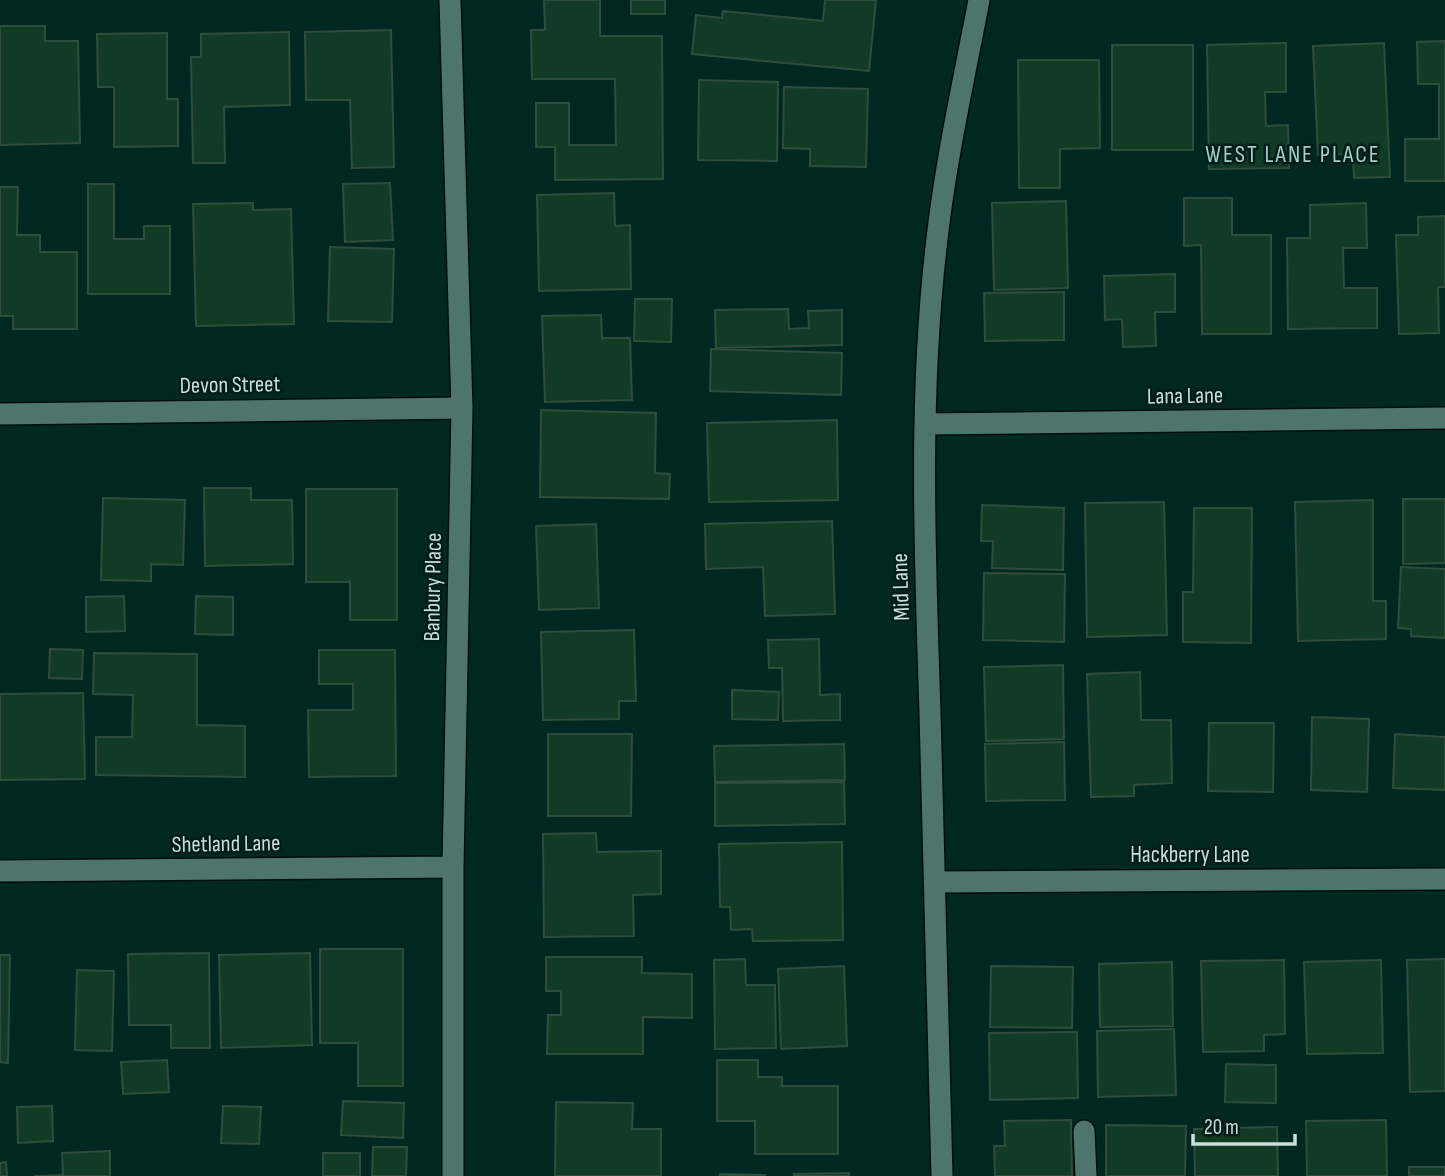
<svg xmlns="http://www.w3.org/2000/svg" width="1445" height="1176" font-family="'Sofia Sans Condensed',sans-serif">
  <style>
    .building { fill: #113b25; stroke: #304d3b; stroke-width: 2 }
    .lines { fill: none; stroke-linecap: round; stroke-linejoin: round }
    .minor-casing { stroke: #000e0b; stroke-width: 24 }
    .minor { stroke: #4d746d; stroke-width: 21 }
    .labels { text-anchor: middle; stroke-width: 5; stroke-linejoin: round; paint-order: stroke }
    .street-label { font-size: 23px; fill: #cadfda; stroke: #001d19 }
    .neighbourhood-label { font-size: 24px; letter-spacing: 2px; fill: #a5cfc6; stroke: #001d19 }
  </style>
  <rect width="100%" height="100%" fill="#002822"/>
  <path class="building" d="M544 0H600V36H662L663 179 555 180V147H536V103H569V145H616L615 79H532L531 30H545Z
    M631 0H665V14H631Z
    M825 0H876L869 71 692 54 696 15 722 18 723 11 823 21Z
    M0 26H45V41H78L80 143 0 145Z
    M391 30 394 167 352 168 350 100H306L305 32Z
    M289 32 290 105 224 107 225 163H193L191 57H201V34Z
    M167 33V99H178V146L114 147V87H98L97 34Z
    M1445 41V181H1405V139H1439V84H1418L1417 42Z
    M1286 43V92H1265L1266 126 1288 125 1289 168 1209 169 1207 45Z
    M1384 43 1390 177 1354 178 1353 154 1318 155 1313 46Z
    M1112 45H1193V150H1112Z
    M1018 60H1099L1100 148 1060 149V188H1019Z
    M699 80 778 82 777 161 698 160Z
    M784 87 868 89 866 167 810 166V149L783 148Z
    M390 183 393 240 345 242 343 184Z
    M88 184H114V239H144V226H170V294H88Z
    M0 187H18L17 235H40V252H77V329H13V316H0Z
    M614 193 615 226 630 225 631 289 539 291 537 195Z
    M1184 198H1232V235H1271V334H1202L1201 245 1184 246Z
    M1066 201 1068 288 994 290 992 203Z
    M253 203V210L291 209 294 324 196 326 193 204Z
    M1366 203 1367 248H1343L1344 288H1377V328L1288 329 1287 238H1310V205Z
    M1445 216V287H1438L1439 333 1399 334 1396 235H1418V217Z
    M330 247 394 249 392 322 328 321Z
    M1175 274V312H1155L1156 346 1123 347 1122 319 1105 320 1104 276Z
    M1064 292V340L985 341 984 293Z
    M635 299H672L671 342 634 341Z
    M788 309 789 329 809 328 808 311 842 310V345L716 348 715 310Z
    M601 315 602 338H630L632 400 545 402 542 316Z
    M711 349 842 353 841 395 710 391Z
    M541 410 656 413 655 473 670 474 669 499 540 497Z
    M837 420 838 500 709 502 707 423Z
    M204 488H251V500H292L293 564 205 566Z
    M306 489H397V620H350V582H306Z
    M103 498 185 500 183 565 151 564V581L101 580Z
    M1403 499H1445V563L1403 564Z
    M1373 500V601H1386V639L1298 641 1295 502Z
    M1164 502 1167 635 1087 637 1085 503Z
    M982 505 1064 508 1063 570 992 568 993 541H981Z
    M1194 508H1252L1251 643 1183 642V592H1193Z
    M832 521 835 614 765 616 763 567 706 569 705 524Z
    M596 524 599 608 539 610 536 526Z
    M1401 567 1445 569V638L1411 636V629L1398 628Z
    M984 573 1065 574 1064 642 983 640Z
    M124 596 125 631 86 632V597Z
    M196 596 233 597V635L195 634Z
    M634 630 636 701H619V719L543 720 541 632Z
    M819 639 820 695 840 694V720L783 721 782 668H769L768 640Z
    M50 649 83 650 82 679 49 678Z
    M319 650H395L396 776 309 777 308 710H353V684H319Z
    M94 653 197 654V725L245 726V777L96 775V737H132L133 695 93 694Z
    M1063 665 1064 739 986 741 984 667Z
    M1140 672 1141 720H1171L1172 783 1134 785V796L1091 797 1087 674Z
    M732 690 779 692 778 720 732 719Z
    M83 693 85 779 0 780V694Z
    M1312 717 1369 719 1367 792 1311 790Z
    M1209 723H1274L1273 792 1208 791Z
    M548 734H632L631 816H548Z
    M1395 734 1445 737V790L1393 788Z
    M1064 742 1065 800 986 801 985 744Z
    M844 744 845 780 715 782 714 746Z
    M844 782 845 824 715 826V783Z
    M596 833 597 852 661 851V894L633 895 634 936 544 937 543 834Z
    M842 842 843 940 753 941 752 929 731 930 730 907H720L719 844Z
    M320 949H403V1086H358V1043H320Z
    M209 953 210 1048H171V1025H129L128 954Z
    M310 953 312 1045 221 1048 219 955Z
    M0 955H10L8 1063 0 1062Z
    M546 957H642V973L692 974V1018L643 1017V1054H547L548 1015H561V991H546Z
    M745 959 746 985H775L776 1048 715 1049 714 960Z
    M1445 959V1091L1410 1092 1407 960Z
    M1284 960 1285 1034 1264 1035V1051L1203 1052 1201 961Z
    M1381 960 1383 1053 1307 1054 1304 962Z
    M1172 962 1173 1026 1100 1027 1099 964Z
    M844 966 847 1046 781 1049 778 969Z
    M991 966 1073 967 1072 1028 990 1027Z
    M77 970 114 971 112 1051 75 1050Z
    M1174 1029 1176 1095 1098 1097 1097 1031Z
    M1077 1032 1078 1098 990 1100 989 1033Z
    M167 1060 169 1092 123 1094 121 1062Z
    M717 1060H758V1077H782V1086H838V1154H755V1121H717Z
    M1226 1064 1276 1065V1103L1225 1102Z
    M343 1101 404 1103 403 1138 341 1135Z
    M556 1102 633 1103 632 1129H661V1176H555Z
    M52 1106 53 1141 18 1143 17 1107Z
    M223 1106 261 1107 259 1144 221 1143Z
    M1071 1120 1072 1176H995L994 1146H1005L1004 1121Z
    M1386 1120 1387 1176H1307L1306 1121Z
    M1106 1125 1186 1126 1185 1176H1106Z
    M1277 1127 1278 1176H1195L1194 1129Z
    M373 1147H407L406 1176H372Z
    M110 1151V1176H34L63 1175 62 1153Z
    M323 1153H360V1176H323Z
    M6 1162 7 1176H0V1163Z
    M1409 1167H1445V1176H1409Z
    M849 1173V1176H794V1174Z
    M720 1174 765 1175V1176H720Z"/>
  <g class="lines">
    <g class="minor-casing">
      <path id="minor" d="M450 0 462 408 453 867V1176
        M0 414 462 408
        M925 424 1445 418
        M0 871 453 867
        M936 882 1445 879
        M1084 1131 1086 1176
        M942 1176C938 1022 935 868 930 713 925 556 918 397 937 239 946 159 964 79 979 0"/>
    </g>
    <use href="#minor" class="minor"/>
  </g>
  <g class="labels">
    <g class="street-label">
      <text transform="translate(230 384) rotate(-1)" y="8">Devon Street</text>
      <text transform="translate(1185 395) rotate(-1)" y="8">Lana Lane</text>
      <text transform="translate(432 587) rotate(-89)" y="8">Banbury Place</text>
      <text transform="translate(900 587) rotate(-92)" y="8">Mid Lane</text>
      <text transform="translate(226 843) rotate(-1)" y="8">Shetland Lane</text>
      <text x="1190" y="862">Hackberry Lane</text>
    </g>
    <g class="neighbourhood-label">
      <text x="1293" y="162">WEST LANE PLACE</text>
    </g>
  </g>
  <path d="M1193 1134v10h102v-10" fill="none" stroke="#cadfda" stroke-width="3.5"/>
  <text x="1204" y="1134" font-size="21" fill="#cadfda" stroke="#001d19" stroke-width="5" paint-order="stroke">20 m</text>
</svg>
